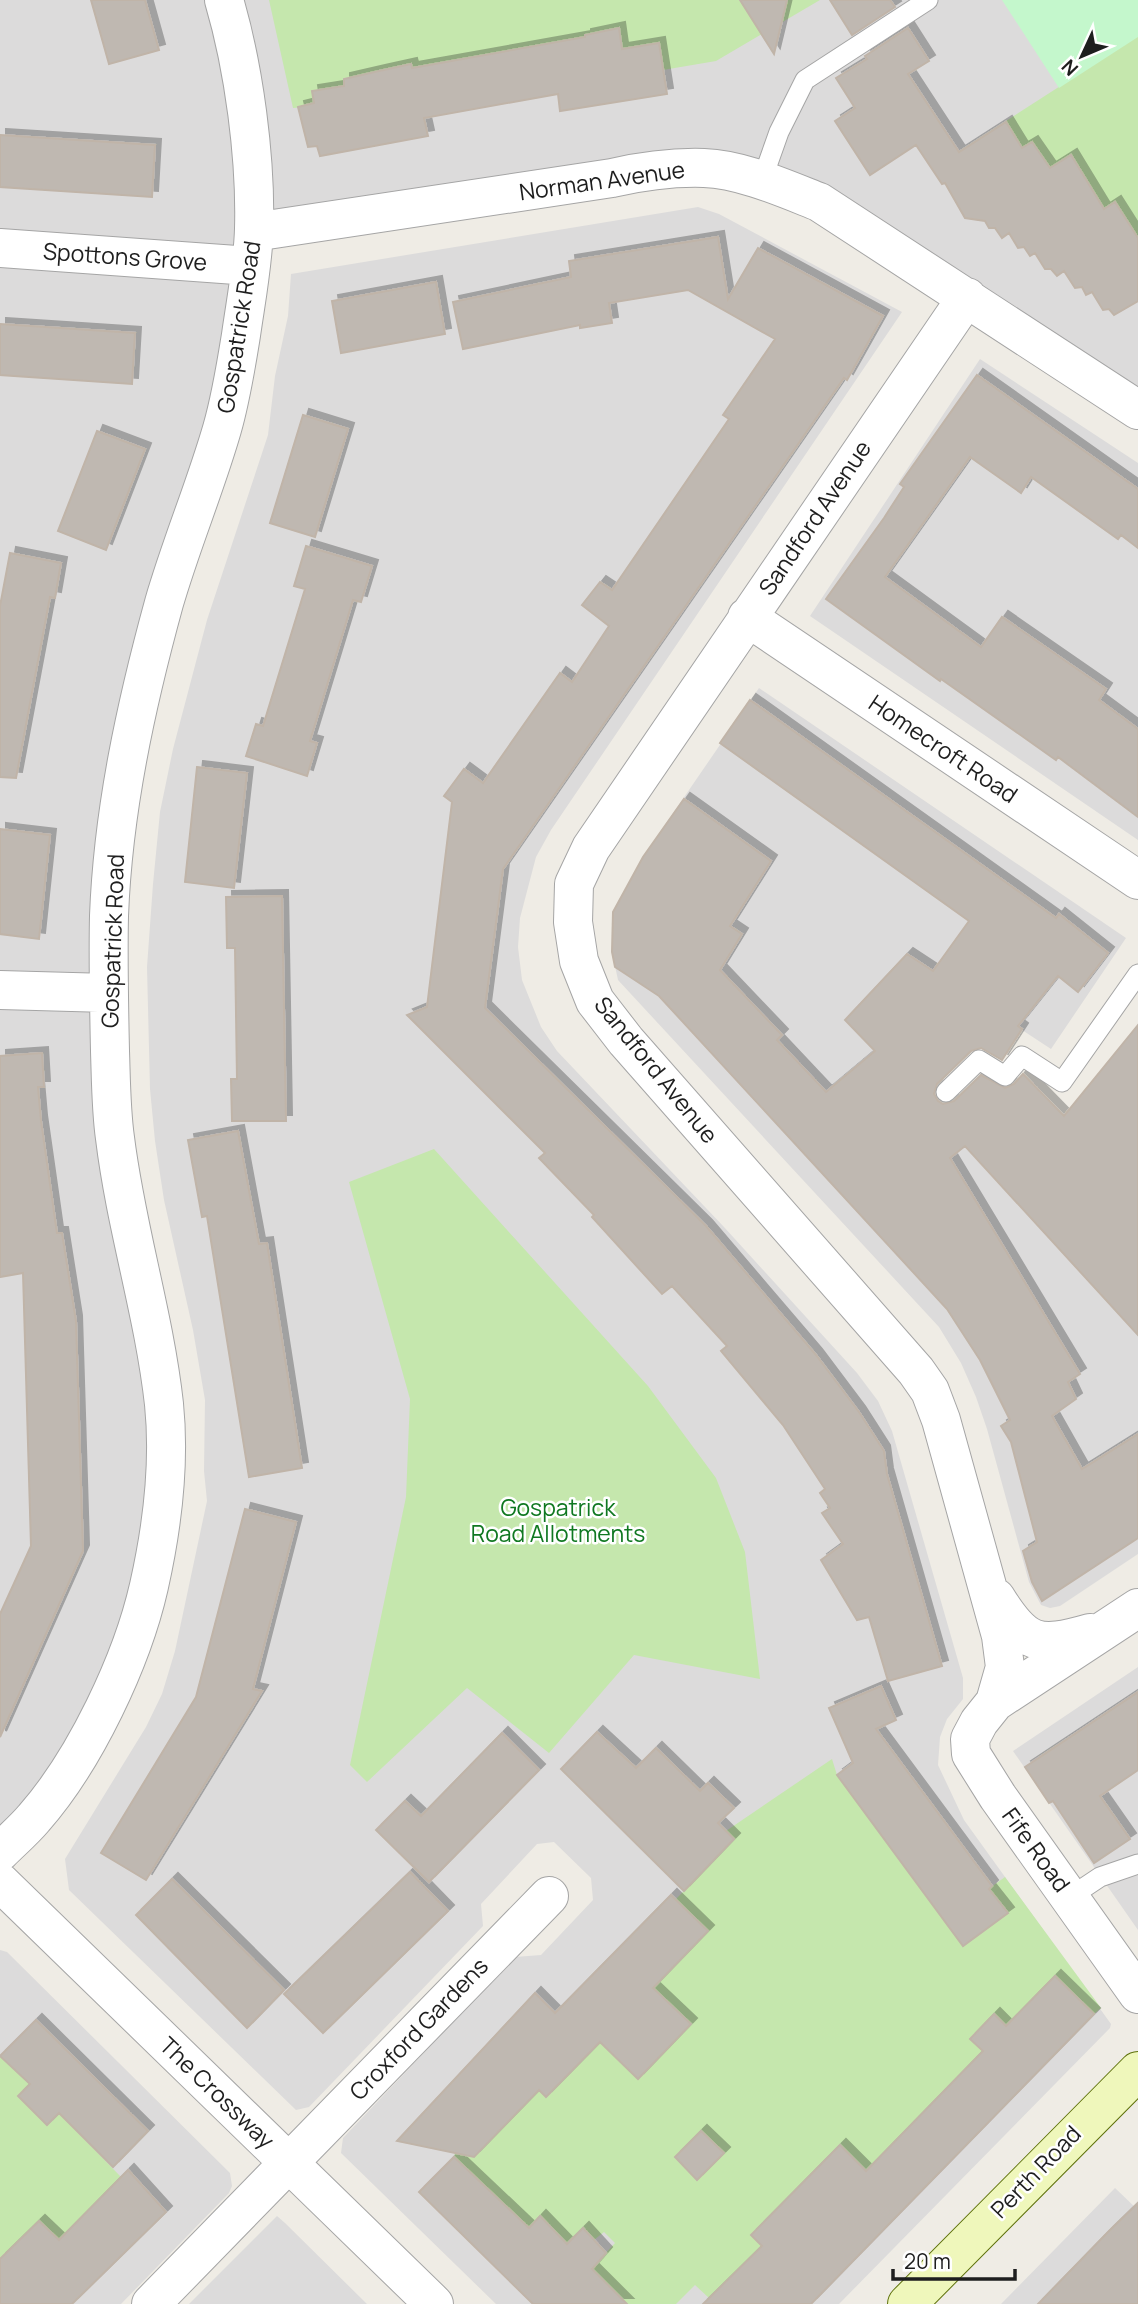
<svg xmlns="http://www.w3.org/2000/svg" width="1138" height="2304" font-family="Manrope,sans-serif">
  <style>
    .residential { fill: #dcdbdb }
    .grass { fill: #c5e7ad }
    .park { fill: #c4f7cc }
    .building { fill: #bfb8b1; stroke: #c0b4a8; stroke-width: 2; filter: url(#shadow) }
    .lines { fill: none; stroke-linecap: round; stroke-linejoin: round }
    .lane-casing { stroke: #a5a5a5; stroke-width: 21 }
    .street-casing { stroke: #a5a5a5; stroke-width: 40 }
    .secondary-casing { stroke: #5e710a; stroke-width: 40 }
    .lane { stroke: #fff; stroke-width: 19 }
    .street { stroke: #fff; stroke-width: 38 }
    .secondary { stroke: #eff7bb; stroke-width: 38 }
    .labels { text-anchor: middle; stroke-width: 5; stroke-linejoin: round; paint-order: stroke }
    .street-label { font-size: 23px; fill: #1e1e1e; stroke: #fff }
    .park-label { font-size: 23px; fill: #107821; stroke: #fff }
  </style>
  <defs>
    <filter id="shadow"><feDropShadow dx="6" dy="-6" stdDeviation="0" flood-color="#0004"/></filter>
  </defs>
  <rect width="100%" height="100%" fill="#efece5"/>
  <path class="residential" d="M0 0H1138V410L967 297 707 167 254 233 165 601 108 993 164 1408 131 1644 0 1852Z
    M698 207 719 214 902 312 551 830 536 857 520 918 518 947 522 980 541 1027 557 1051 724 1227 857 1373 878 1401 892 1431 963 1678V1699L947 1719 940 1737 938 1765 964 1820 1111 2024 1110 2028 839 2304H496L341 2153 343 2138 515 1957 541 1955 593 1900 591 1878 554 1842 537 1844 481 1904 483 1926 309 2107 296 2110 69 1890 65 1859 146 1727 162 1694 175 1651 207 1501 204 1471 205 1400 193 1330 164 1200 155 1141 150 1089 147 967 153 884 160 812 173 749 207 620 268 435 275 376 288 316 291 274Z
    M980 359 1138 463V840L810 616Z
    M759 688 1126 938 1051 1049 908 955 845 1020 944 1124 1138 1335V1554L1060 1606 1050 1608 1041 1605 1029 1582 987 1429 976 1397 961 1363 939 1327 618 980 612 952 613 912 643 857Z
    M1138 1667V1930L1013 1751Z
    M0 1950 7 1952 230 2173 232 2186 229 2193 121 2304H0Z
    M1115 2188 1138 2210V2304H1001Z
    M277 2216 285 2223 367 2304H189Z"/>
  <path class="grass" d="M269 0H820L716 61 663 70 408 100 293 108Z
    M1138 36V256L958 152Z
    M434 1149 648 1386 716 1478 745 1552 760 1679 634 1655 549 1753 467 1688 367 1782 350 1765 406 1497 410 1399 349 1182Z
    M832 1759 837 1775 944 1921 1005 1877 1101 2008 1094 2014 1055 1976 1006 2026 994 2014 970 2038 983 2051 866 2171 840 2146 802 2237 775 2210 751 2235 778 2263 709 2298 695 2285 676 2304H627L585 2265 602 2257 615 2243 604 2232 594 2240 583 2228 567 2244 540 2217 529 2228 454 2157 456 2149 581 2024 638 2078 691 2025 653 1988 708 1931 676 1899 734 1840 726 1831Z
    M0 2055 30 2084 18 2096 59 2113 121 2177 59 2240 38 2221 1 2258 0 2302Z"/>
  <path class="park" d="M1002 0H1138V37L1059 88Z"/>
  <path class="building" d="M91 0H145L159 50 109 64Z
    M740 0H787L774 54Z
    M830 0H890L895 7 852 35Z
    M619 28 622 49 659 43 667 94 560 111 558 94 424 118 428 136 320 156 317 146 308 147 298 107 314 103 312 91 344 86V79L379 71 411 64 412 68 585 37V35Z
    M908 28 929 61 908 74 959 152 1006 122 1022 148 1032 142 1050 168 1071 155 1104 209 1115 202 1138 238V301L1114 315 1109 309 1103 310 1092 292 1086 295 1082 287 1075 288 1064 271 1057 276 1051 269H1045L1035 253 1030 256 1024 247 1018 248 1009 233 1002 238 995 228H989L985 221 965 218 945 183 942 184 916 145 870 175 835 121 855 108 836 78 867 59 865 56Z
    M0 135 155 145 152 197 0 187Z
    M718 237 728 299 758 248 883 316 847 380 844 378 503 869 485 1008 706 1226 816 1355 859 1412 884 1451 887 1474 942 1666 888 1681 869 1617 857 1620 821 1560 843 1544 822 1513 830 1508 820 1493 825 1489 783 1425 721 1351 727 1346 672 1286 662 1294 592 1217 594 1215 539 1158 545 1153 407 1015 427 1007 452 802 444 796 464 769 483 783 560 673 572 682 609 626 582 605 600 582 612 590 729 419 723 415 775 339 688 290 609 303 612 323 580 328V325L463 349 453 302 571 277 569 261Z
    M436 282 445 334 341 353 332 301Z
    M0 324 135 333 132 384 0 375Z
    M977 375 1138 489V548L1121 535 1118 539 1031 477 1021 493 970 457 885 577 981 647 1002 617 1106 689 1099 700 1138 729V817L1058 757 1056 760 941 679 940 681 826 599 884 518 904 487 900 484Z
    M303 415 348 429 315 537 270 523Z
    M97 431 145 449 106 550 58 531Z
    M306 546 372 566 361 602 353 600 310 741 317 743 307 776 246 756 256 724 263 726 305 589 294 586Z
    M10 553 61 563 55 598 50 597 16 778 0 777V606Z
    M750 700 1056 918 1059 914 1108 953 1078 992 1058 976 1018 1026 1022 1029 1002 1060 981 1048 971 1051 937 1084 934 1094 938 1101 943 1104 954 1101 981 1075 1005 1088 1014 1084 1023 1074 1064 1116 1138 1025V1335L965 1146 950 1158 1080 1374 1068 1382 1076 1399 1052 1416 1082 1469 1138 1434V1538L1042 1601 1032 1582 1023 1551 1037 1542 1011 1442 1001 1426 1010 1420 980 1360 947 1309 659 996 615 967 612 952 613 912 643 857 684 799 771 861 730 926 742 934 720 970 782 1035 777 1040 826 1092 875 1051 845 1020 907 954 933 971 969 921 720 743Z
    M197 767 247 773 234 888 185 882Z
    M0 829 50 835 39 939 0 934Z
    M282 896 286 1121H232L231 1079H237L235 948H227L226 897Z
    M42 1053 44 1087H38L41 1121 57 1233H62L76 1321 83 1551 0 1737V1614L31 1546 23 1273 0 1277V1056Z
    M238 1131 259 1244 267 1243 302 1468 249 1477 207 1216 202 1217 188 1140Z
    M245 1509 296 1522 253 1689 262 1691 146 1880 101 1853 196 1697Z
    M881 1686 896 1720 876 1729 992 1886 989 1889 1008 1913 963 1946 837 1775 853 1763 829 1708Z
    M1138 1692V1770L1100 1796 1130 1839 1094 1863 1053 1801 1049 1803 1025 1767Z
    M597 1732 636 1768 656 1748 700 1791 708 1783 734 1808 718 1823 734 1839 684 1891 561 1769Z
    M502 1733 539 1770 429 1882 376 1830 405 1801 421 1816Z
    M410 1872 448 1911 323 2033 284 1994Z
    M172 1879 284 1990 247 2028 136 1915Z
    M671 1895 708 1931 653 1988 691 2024 638 2079 600 2042 546 2097 539 2090 474 2157 397 2141 535 1993 555 2013Z
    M1055 1976 1094 2014 811 2304H703L762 2246 751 2235 840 2145 866 2171 983 2051 970 2039 994 2014 1006 2026Z
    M36 2020 148 2131 113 2167 59 2113 47 2125 18 2096 30 2084 0 2056Z
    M701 2131 724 2153 697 2180 675 2157Z
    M454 2157 529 2228 540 2216 567 2244 583 2228 606 2253 592 2269 627 2304H533L419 2192Z
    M128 2170 166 2212 72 2304H0V2259L39 2221 59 2240Z
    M1138 2203V2304H1038L1109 2231Z"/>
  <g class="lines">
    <g class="lane-casing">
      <path id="lane" d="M762 180 779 132 805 80 928 0
        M946 1092 979 1060 1005 1076 1022 1056 1062 1082 1138 974
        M1070 1897 1100 1877 1138 1864"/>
    </g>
    <g class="street-casing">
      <path id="street" d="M254 232 612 178C643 171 673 167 704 168 741 169 786 189 819 202L1138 410
        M0 248 250 266
        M967 297 591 848 574 884 573 922 579 961 595 1001 626 1041 916 1371 930 1391 941 1420 1001 1636 1005 1667 995 1702
        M747 617 1138 880
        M0 990 108 993
        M996 1598C1025 1645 1038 1648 1090 1633
        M1138 1608 995 1702 979 1722 970 1739 971 1754 998 1797 1138 1994
        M0 1852C11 1841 24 1830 34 1818 85 1760 132 1661 149 1586 162 1528 170 1463 164 1404 154 1314 126 1228 115 1138 111 1110 111 1080 110 1051 109 1006 108 961 109 916 113 810 136 705 164 603 181 544 205 488 222 429 231 398 236 366 241 335 246 300 253 264 254 229 256 158 244 68 224 0
        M0 1882 434 2304
        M151 2304 549 1896"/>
    </g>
    <g class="secondary-casing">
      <path id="secondary" d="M907 2304 1138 2071"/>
    </g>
    <use href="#lane" class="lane"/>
    <use href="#street" class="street"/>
    <use href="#secondary" class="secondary"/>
  </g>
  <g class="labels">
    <g class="street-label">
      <text transform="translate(602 181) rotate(-8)" y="8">Norman Avenue</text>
      <text transform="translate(125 257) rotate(4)" y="8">Spottons Grove</text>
      <text transform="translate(239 327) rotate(-81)" y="8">Gospatrick Road</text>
      <text transform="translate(815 518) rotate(-56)" y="8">Sandford Avenue</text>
      <text transform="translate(943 749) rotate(34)" y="8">Homecroft Road</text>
      <text transform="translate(113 941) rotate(-88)" y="8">Gospatrick Road</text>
      <text transform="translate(656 1070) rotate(51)" y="8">Sandford Avenue</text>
      <text transform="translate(1036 1850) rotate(54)" y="8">Fife Road</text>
      <text transform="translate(419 2029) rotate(-46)" y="8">Croxford Gardens</text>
      <text transform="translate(217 2093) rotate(44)" y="8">The Crossway</text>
      <text transform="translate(1036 2172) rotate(-46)" y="8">Perth Road</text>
    </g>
    <g class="park-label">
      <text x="558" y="1516">Gospatrick<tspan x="558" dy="26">Road Allotments</tspan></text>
    </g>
  </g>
  <g transform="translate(1082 56) rotate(226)" stroke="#ffffff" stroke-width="5" paint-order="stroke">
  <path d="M0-5L12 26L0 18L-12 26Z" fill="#1e1e1e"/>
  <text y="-10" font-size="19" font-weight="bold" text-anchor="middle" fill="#1e1e1e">N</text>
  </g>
  <path d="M893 2269v10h122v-10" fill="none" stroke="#1e1e1e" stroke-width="3.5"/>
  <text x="904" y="2269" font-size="21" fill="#1e1e1e" stroke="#ffffff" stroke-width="5" paint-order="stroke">20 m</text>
</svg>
